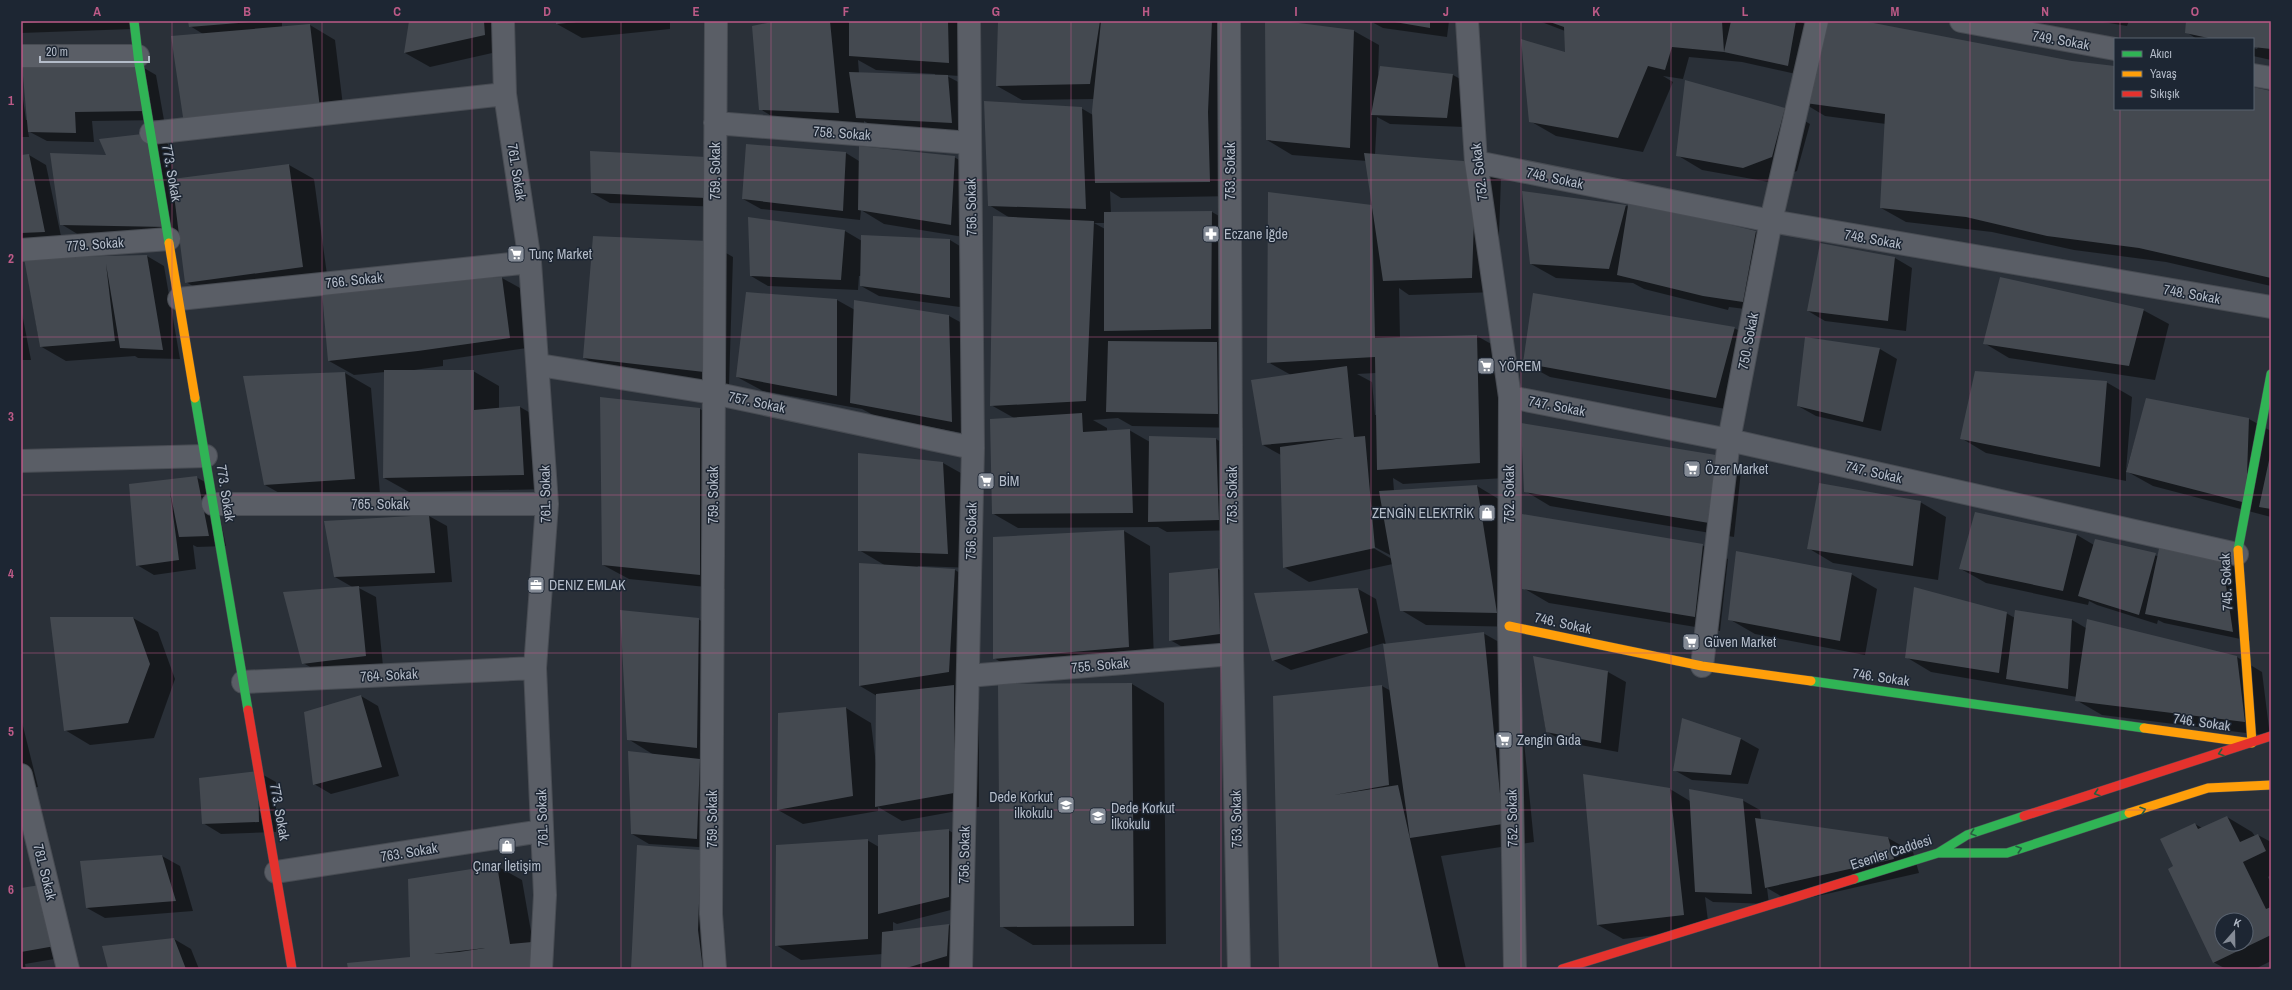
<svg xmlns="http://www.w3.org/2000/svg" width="2292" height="990" font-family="'Archivo Narrow',sans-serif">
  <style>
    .shadow { fill: #0007; fill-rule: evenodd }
    .building { fill: #444950; fill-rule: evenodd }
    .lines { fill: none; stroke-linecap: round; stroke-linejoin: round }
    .street-casing { stroke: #484c53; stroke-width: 24 }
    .fast-casing { stroke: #484c53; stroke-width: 10 }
    .slow-casing { stroke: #484c53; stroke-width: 10 }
    .jam-casing { stroke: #484c53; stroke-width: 10 }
    .street { stroke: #5a5e66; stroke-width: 22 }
    .fast { stroke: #30b455; stroke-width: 9 }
    .slow { stroke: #ff9f0a; stroke-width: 9 }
    .jam { stroke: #e5322d; stroke-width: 9 }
    .oneway { stroke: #255f41 }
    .grid { fill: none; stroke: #bc5a87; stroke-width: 1; stroke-opacity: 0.55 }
    .labels { text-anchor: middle; stroke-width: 3; stroke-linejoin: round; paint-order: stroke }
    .street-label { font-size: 14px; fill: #b4bcc9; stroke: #1d2633 }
    .poi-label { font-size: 14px; fill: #b4bcc9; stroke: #1d2633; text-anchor: start }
    .neatline { fill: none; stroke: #bc5a87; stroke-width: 1.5 }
    .grid-label { font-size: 13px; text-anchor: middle; font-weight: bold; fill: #bc5a87 }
  </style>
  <rect width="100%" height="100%" fill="#2a3038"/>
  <path class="shadow" d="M21 21H132L133 29 21 33Z
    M189 21H282V27L310 25 335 40 345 122 211 138 185 123 203 34 190 26Z
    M410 21H509L510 49 430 67 405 53Z
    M557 21H670V29L582 38 557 24Z
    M782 21H846L850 23V21H973L974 77 945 75 966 86 969 132 874 127 864 121V127L785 124 760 109ZM858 60 876 70 935 74V76L859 73Z
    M999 21H1238L1236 196 1121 198 1110 191 1111 213 1212 212 1237 226 1236 343H1218L1242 357 1243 428 1132 426 1118 418 1093 420 1107 428V431L1129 430 1150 442V437L1216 439 1234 450 1236 530 1167 532 1158 527 1018 528 992 513 1014 418 991 405 1010 218 989 205 1081 108 1093 115 1094 99 1022 100 997 86ZM1094 223H1105V229Z
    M1266 21 1354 31 1379 45 1378 75 1381 67 1453 75 1471 85 1464 127 1390 124 1377 117 1375 155 1501 178 1497 292 1409 295 1399 288 1400 338 1477 336 1502 350 1505 478 1403 484 1393 478 1394 491 1477 486 1502 501 1522 627 1426 625 1401 610 1393 564 1309 582 1284 567 1281 455 1263 445 1291 375 1268 362 1269 193 1373 206 1367 161 1292 155 1267 140ZM1376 373 1377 415H1375L1372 382 1357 374ZM1371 545 1392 556V559L1370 546Z
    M1370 21H1449L1447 37 1383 28Z
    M1539 21H1799L1814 29 1805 76 1742 62 1689 57 1683 79 1663 76 1673 82 1643 152 1556 136 1530 121 1566 53 1565 31Z
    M1829 21H1859L2071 62 2115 67V109H2253V88L2271 92V286L2166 262 2074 250 1992 232 1906 222 1881 208 1886 124 1825 116 1800 101Z
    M2097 21H2129L2127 26Z
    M2187 21H2271V60L2253 56V48L2257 49 2258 47 2253 46V39H2197L2186 32Z
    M139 65 156 75 164 120 92 121 94 142 47 141 28 131 29 137H21V85L26 120H28Z
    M1784 109 1810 124 1797 171 1769 182 1702 170 1677 155Z
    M151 134 168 144 174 180 289 165 314 179 328 282 211 297 186 282 180 236 79 235 61 224 107 156Z
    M747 146 846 153 859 161 954 157 980 172 976 239 884 224 861 210 860 220 761 209 743 199Z
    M29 155 46 165 62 241 21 244V156Z
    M706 158 724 207 610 203 592 193Z
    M1524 192 1626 206 1756 232 1773 242 1761 311 1729 307 1728 310 1644 289 1633 283 1556 278 1531 264Z
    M845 231 862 241V236L950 240 968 251 967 308 879 296 861 286V276H859L858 290 768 286 751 276Z
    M707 242 733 257 729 386 610 373 584 358Z
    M147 256 164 266 180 359 138 358 135 356 66 361 40 346 25 259Z
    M1895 258 1912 268 1906 331 1825 321 1808 311Z
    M502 278 520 288 527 348 443 360V366L407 371H473L499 386V409L520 407 546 422 549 489 409 492 384 478 385 372 354 375 329 361Z
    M837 300 855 310V301L949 316 975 330 978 436 877 417 862 409 763 391 737 377Z
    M21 308 31 360H21Z
    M2143 310 2169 324 2155 380 2009 358 1984 343Z
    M1734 328 1760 342 1742 412 1550 377 1524 363Z
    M1880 349 1897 359 1881 431 1816 416 1798 406Z
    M345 373 371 388 380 494 290 499 265 485 244 377Z
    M2106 382 2132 397 2126 471 2147 399 2249 419 2271 431V517L2153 486 2126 471V481L1986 453 1961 438Z
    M601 398 700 409 725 423V589L629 579 603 565Z
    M1715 456 1741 471 1734 537 1550 506 1525 491Z
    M943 463 968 477 973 568 918 566 917 568 955 570 980 585 958 689 979 701V807L902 821 878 807V811L803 824 778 810 846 708 871 723 877 772V696L860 686 886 566 859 550Z
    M196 477 214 487 226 546 197 547 193 545 196 569 154 575 137 565 130 485Z
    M1920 502 1946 517 1938 580 1833 563 1808 548Z
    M1976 513 2077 535 2094 545 2158 556 2222 560 2240 570 2250 641 2164 623 2158 620 2157 624 2097 605 2089 601 2088 605 1986 583 1961 569Z
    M429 516 447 526 452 582 357 587 376 597 383 666 321 673 303 663 354 588 335 577Z
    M1124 531 1150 546 1154 661 1019 673 994 658V538Z
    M1702 545 1728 559 1720 631 1549 603 1523 588Z
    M1218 569 1235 579 1237 644 1188 650 1170 640Z
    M1851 574 1877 589 1865 655 1755 634 1729 619Z
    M1358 589 1376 599 1386 645 1483 633 1515 651 1534 842 1441 856 1466 969H1280L1274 697 1382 686 1391 691 1384 643 1291 670 1273 660Z
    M2006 613 2015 618 2072 620 2086 628 2237 657 2262 672 2270 736 2102 715 2076 700 2077 697 1931 672 1906 657Z
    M133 618 158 632 175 679 154 738 90 745 65 730Z
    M698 619 724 634 723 762 698 759 717 770 714 848 649 844 632 834 654 755 628 739Z
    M1534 657 1608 672 1626 682 1618 752 1564 742 1546 731Z
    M1132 684 1164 703 1166 944 1033 945 1001 926 999 685Z
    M361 696 378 706 399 776 331 794 314 784Z
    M21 718 38 787 21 790Z
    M1682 720 1741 739 1759 749 1748 784 1692 780 1674 770Z
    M258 772 276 782V832L221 834 203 823Z
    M1670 789 1690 801 1742 800 1760 810 1761 820 1888 838 1913 852 1919 873 1791 902 1767 888 1769 904 1713 902 1705 897 1709 929 1623 939 1598 925Z
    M21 812H22L21 844Z
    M2227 817 2252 832 2255 836 2258 835 2271 842V875L2268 877 2271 883V961L2255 969H2226L2213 962 2174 866 2195 824 2202 828ZM2222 920H2246V944H2222Z
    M948 830 966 840V906L897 924 893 922V932L949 925 966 935 953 969H882L883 954 801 960 776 945 867 840 879 847Z
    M701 851 719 969H631Z
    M162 856 180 866 193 911 105 918 87 908Z
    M497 866 522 880 533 943 349 969 414 957Z
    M21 889 72 956 25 964 26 969H21Z
    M174 939 191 949 199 969H109Z"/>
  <path class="building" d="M21 21H42V22L21 23Z
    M188 21H251V22L189 27Z
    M409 21H484L485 35 404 53Z
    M556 21H577V22L556 24Z
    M777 21H830L839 113 759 110 752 26Z
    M849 21H948L949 63 849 56Z
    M998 21H1100L1090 84 996 86Z
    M1101 21H1212L1208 112 1210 182 1095 183 1092 111Z
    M1265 21H1283L1354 30 1350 148 1266 140Z
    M1389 21H1430V28Z
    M1547 21H1722L1724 52 1731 21H1796L1788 66 1724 52 1672 47 1665 70 1648 66 1618 138 1529 122 1521 39 1565 52 1564 27Z
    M1828 21H1863L2072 61 2115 66V109H2253V87L2271 91V278L2139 248 2047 236 1966 217 1880 208 1885 114 1798 102Z
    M2186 21H2271V49L2253 47V39H2213L2185 33Z
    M310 24 320 108 184 124 171 36Z
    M139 64 147 111 75 112 76 133 28 132 22 65Z
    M1380 66 1453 74 1447 118 1371 115Z
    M849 72 948 75 952 123 856 118Z
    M1685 80 1785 108 1772 157 1743 168 1676 156Z
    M984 101 1082 107 1086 209 988 206Z
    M151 133 167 227 60 225 50 153 106 155 99 139Z
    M746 144 846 152 843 211 742 199Z
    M859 146 955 156 951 225 858 210Z
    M590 151 706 157V198L591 193Z
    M1364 153 1476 162 1472 278 1383 281Z
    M29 154 45 232 21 233V155Z
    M289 164 303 267 185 283 172 179Z
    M1522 191 1626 205 1609 269 1530 264Z
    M1268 192 1372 205 1375 338 1477 335 1480 463 1377 470 1375 357 1267 363Z
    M1630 193 1715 221 1756 231 1743 302 1703 296 1617 275Z
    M1212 211 1211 329 1104 331V212Z
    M993 216 1094 221 1086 401 990 406Z
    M748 217 845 230 841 280 750 276Z
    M861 235 950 239V298L860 286Z
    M593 236 708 241 704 372 583 358Z
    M1820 243 1895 257 1888 321 1807 311Z
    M147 255 163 350 120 348 106 264 115 341 40 347 24 258Z
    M502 277 510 338 418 351 328 361 322 292 412 283Z
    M2000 277 2144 309 2129 366 1983 344Z
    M746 292 837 299V396L736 377Z
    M1533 293 1735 327 1716 398 1523 363Z
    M854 300 949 315 952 422 850 403Z
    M1805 337 1880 348 1863 422 1797 406Z
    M1108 341 1217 342 1218 414 1106 412Z
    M1347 366 1354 437 1365 436 1375 548 1283 568 1280 447 1343 438 1262 445 1251 380Z
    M384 370H474V410L520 406 524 475 383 478Z
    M1975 371 2107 381 2100 467 1960 439Z
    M345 372 355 479 264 485 243 376Z
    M600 397 700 408V575L602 565Z
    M2146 398 2249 418 2246 503 2126 472Z
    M1082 413 1083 432 1130 429 1133 513 992 514 990 419Z
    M1521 423 1716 455 1709 523 1524 492Z
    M1149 436 1216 438 1219 520 1148 522Z
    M2271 451V509L2259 507Z
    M858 453 943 462 948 554 858 551Z
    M197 476 209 536 179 537 170 491 179 560 136 566 129 484Z
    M1819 483 1921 501 1913 566 1807 549Z
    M1477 485 1497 613 1400 611 1379 491Z
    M1975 512 2077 534 2063 591 1959 569Z
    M1522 514 1703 544 1695 617 1522 589Z
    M429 515 435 573 334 577 324 521Z
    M1124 530 1129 647 993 659V537Z
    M2095 539 2156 553 2139 615 2078 596Z
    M2160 544 2222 559 2233 632 2145 614Z
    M1736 551 1852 573 1840 641 1728 620Z
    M859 563 955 569 949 672 859 686Z
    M1218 568 1220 634 1169 641V573Z
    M359 586 366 656 302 664 283 592Z
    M1914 587 2007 612 1999 673 1905 658Z
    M1358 588 1368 633 1272 661 1254 593Z
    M620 610 699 618 697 748 627 740Z
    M2015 610 2072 619 2068 689 2006 679Z
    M50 617H133L150 664 128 723 64 731Z
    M2087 619 2237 656 2245 722 2075 701Z
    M1484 632 1503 824 1410 838 1383 644Z
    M1533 656 1608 671 1601 743 1546 732Z
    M1132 683 1134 926 1000 927 998 684Z
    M954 685V793L875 807 876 694Z
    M1382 685 1389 785 1334 795 1398 785 1439 969H1279L1273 696Z
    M361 695 382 767 313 785 304 712Z
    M846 707 853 796 777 810 778 713Z
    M1682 718 1741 738 1731 775 1673 771Z
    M628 751 700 759 697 839 631 834Z
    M258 771 259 822 202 824 199 778Z
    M1583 774 1670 788 1684 915 1597 925Z
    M1689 789 1743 799 1752 894 1695 892Z
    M2227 816 2240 842 2258 834 2266 851 2243 862 2266 909 2271 907V935L2213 963 2168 869 2173 866 2160 839 2195 823 2198 829ZM2222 920H2246V944H2222Z
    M1755 818 1888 837 1894 859 1765 888Z
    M949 829V897L878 914V835Z
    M868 839V939L775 946 776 845Z
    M637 845 701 850 698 930 703 969H631Z
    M162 855 176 901 86 908 80 861Z
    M497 865 510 944 532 942 531 969H348L347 963 410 957 408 879ZM485 948 459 952 434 954Z
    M40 885 55 946 21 952V888Z
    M949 924 947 956 903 969H881L882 932Z
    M174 938 186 969H108L102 946Z"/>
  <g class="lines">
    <g class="street-casing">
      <path id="street" d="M503 21 505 94 530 262 547 504 535 668 545 895 541 969
        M1229 21 1232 654 1239 969
        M1467 21 1476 162 1510 397 1509 626 1515 969
        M1961 21 2115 49
        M21 56H138
        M2253 75 2271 78
        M715 123 970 143
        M151 133 505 94
        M1476 162 1771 221 2271 307
        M21 250 169 239
        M179 299 530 262
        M539 365 713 393 973 448
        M1510 397 1729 440 2237 554
        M21 461 206 456
        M213 504H547
        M1702 666 1729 440 1771 221 1817 21
        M968 676 1232 654
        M243 682 535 668
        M21 775 68 969
        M276 872 542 831
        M715 969 711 914 716 21
        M961 969 973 448 969 21"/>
    </g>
    <g class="fast-casing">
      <path id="fast" d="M134 21 139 64 169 243
        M195 398 248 710
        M2238 550 2271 374
        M1811 681 2144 728
        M1938 853H2007L2129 813
        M1854 879 1938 853 1967 835 2024 816"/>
    </g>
    <g class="slow-casing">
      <path id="slow" d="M169 243 195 398
        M1509 626 1702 666 1811 681
        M2144 728 2252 743 2238 550
        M2129 813 2208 788 2271 785"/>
    </g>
    <g class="jam-casing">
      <path id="jam" d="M248 710 292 969
        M2024 816 2271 736
        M1562 969 1854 879"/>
    </g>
    <use href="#street" class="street"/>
    <use href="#fast" class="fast"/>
    <use href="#slow" class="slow"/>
    <use href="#jam" class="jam"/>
  </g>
  <defs><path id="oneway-chevron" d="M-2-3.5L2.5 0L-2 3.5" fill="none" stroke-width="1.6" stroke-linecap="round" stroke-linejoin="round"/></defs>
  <g class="oneway">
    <use href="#oneway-chevron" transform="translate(2221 753) rotate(162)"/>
    <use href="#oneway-chevron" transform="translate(2097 793) rotate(162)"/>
    <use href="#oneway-chevron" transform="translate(2143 810) rotate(-18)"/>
    <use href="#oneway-chevron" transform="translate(1973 833) rotate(162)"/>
    <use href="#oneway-chevron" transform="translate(2019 849) rotate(-18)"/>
  </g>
  <path class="grid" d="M172 21V969M322 21V969M472 21V969M621 21V969M771 21V969M921 21V969M1071 21V969M1221 21V969M1371 21V969M1521 21V969M1671 21V969M1820 21V969M1970 21V969M2120 21V39M2120 109V969M21 180H2271M21 337H2271M21 495H2271M21 653H2271M21 810H2271"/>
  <defs>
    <g id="pharmacy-square" transform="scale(0.9)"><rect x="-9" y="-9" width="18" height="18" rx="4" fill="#848b96" stroke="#1d2633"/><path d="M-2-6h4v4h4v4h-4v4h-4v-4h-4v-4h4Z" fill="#fff"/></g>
    <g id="supermarket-square" transform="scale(0.9)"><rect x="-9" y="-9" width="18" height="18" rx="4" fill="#848b96" stroke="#1d2633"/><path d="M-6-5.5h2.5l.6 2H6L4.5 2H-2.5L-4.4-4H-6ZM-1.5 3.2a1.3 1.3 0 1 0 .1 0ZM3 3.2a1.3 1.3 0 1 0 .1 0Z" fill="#fff"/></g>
    <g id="shop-square" transform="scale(0.9)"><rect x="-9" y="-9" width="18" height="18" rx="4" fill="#848b96" stroke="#1d2633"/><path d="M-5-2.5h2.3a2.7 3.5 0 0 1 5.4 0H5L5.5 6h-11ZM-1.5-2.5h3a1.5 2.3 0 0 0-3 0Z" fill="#fff"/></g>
    <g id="office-square" transform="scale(0.9)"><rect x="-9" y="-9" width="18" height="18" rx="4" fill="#848b96" stroke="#1d2633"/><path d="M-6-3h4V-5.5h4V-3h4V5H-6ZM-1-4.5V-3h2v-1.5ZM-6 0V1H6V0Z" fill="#fff"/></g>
    <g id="school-square" transform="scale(0.9)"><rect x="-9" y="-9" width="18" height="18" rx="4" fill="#848b96" stroke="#1d2633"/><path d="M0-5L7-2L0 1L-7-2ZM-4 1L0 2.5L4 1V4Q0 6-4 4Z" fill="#fff"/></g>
  </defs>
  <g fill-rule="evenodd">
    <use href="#pharmacy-square" x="1211" y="234"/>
    <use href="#supermarket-square" x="516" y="254"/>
    <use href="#supermarket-square" x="1486" y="366"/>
    <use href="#supermarket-square" x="1692" y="469"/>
    <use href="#supermarket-square" x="986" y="481"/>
    <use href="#shop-square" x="1487" y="513"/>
    <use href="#office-square" x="536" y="585"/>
    <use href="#supermarket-square" x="1691" y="642"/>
    <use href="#supermarket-square" x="1504" y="740"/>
    <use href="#school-square" x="1066" y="805"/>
    <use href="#school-square" x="1098" y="816"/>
    <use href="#shop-square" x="507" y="846"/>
  </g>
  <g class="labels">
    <g class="street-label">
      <text transform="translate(2061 40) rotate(10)" y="5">749. Sokak</text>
      <text transform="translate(842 133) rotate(4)" y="5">758. Sokak</text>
      <text transform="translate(715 171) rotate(-90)" y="5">759. Sokak</text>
      <text transform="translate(1230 171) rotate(-90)" y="5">753. Sokak</text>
      <text transform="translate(517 172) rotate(81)" y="5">761. Sokak</text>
      <text transform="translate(1479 172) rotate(-97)" y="5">752. Sokak</text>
      <text transform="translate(172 173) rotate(80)" y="5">773. Sokak</text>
      <text transform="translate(1555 178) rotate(12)" y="5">748. Sokak</text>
      <text transform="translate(971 207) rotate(-91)" y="5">756. Sokak</text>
      <text transform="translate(1873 239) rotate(10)" y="5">748. Sokak</text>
      <text transform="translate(95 244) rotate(-4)" y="5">779. Sokak</text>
      <text transform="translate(354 280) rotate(-6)" y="5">766. Sokak</text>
      <text transform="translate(2192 294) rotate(10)" y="5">748. Sokak</text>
      <text transform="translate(1748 341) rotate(-79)" y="5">750. Sokak</text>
      <text transform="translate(757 402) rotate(12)" y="5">757. Sokak</text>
      <text transform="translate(1557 406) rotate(11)" y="5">747. Sokak</text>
      <text transform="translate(1874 472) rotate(13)" y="5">747. Sokak</text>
      <text transform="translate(226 493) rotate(81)" y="5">773. Sokak</text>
      <text transform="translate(545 494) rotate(-91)" y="5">761. Sokak</text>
      <text transform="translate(1509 494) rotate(-90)" y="5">752. Sokak</text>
      <text transform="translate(713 495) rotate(-90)" y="5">759. Sokak</text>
      <text transform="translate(1232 495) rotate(-90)" y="5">753. Sokak</text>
      <text x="380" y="509">765. Sokak</text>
      <text transform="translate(971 531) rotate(-89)" y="5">756. Sokak</text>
      <text transform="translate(2226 582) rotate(-93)" y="5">745. Sokak</text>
      <text transform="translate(1563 623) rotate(12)" y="5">746. Sokak</text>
      <text transform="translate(1100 665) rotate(-5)" y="5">755. Sokak</text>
      <text transform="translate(389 675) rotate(-3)" y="5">764. Sokak</text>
      <text transform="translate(1881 677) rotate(8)" y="5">746. Sokak</text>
      <text transform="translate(2202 722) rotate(8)" y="5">746. Sokak</text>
      <text transform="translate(280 812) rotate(80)" y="5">773. Sokak</text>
      <text transform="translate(542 818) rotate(-92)" y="5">761. Sokak</text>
      <text transform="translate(1512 818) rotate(-91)" y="5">752. Sokak</text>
      <text transform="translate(712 819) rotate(-90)" y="5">759. Sokak</text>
      <text transform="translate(1236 819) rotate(-91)" y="5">753. Sokak</text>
      <text transform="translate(409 852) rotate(-9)" y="5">763. Sokak</text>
      <text transform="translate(1891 852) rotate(-18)" y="5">Esenler Caddesi</text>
      <text transform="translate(964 855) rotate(-89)" y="5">756. Sokak</text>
      <text transform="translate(45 872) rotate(76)" y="5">781. Sokak</text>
    </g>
    <g class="poi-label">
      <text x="1224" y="239">Eczane İğde</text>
      <text x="529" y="259">Tunç Market</text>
      <text x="1499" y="371">YÖREM</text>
      <text x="1705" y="474">Özer Market</text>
      <text x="999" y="486">BİM</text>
      <text x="1474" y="518" text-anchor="end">ZENGİN ELEKTRİK</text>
      <text x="549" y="590">DENIZ EMLAK</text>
      <text x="1704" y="647">Güven Market</text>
      <text x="1517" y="745">Zengin Gıda</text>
      <text x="1053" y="802" text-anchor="end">Dede Korkut<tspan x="1053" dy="16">ilkokulu</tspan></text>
      <text x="1111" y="813">Dede Korkut<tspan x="1111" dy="16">İlkokulu</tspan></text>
      <text x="507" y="871" text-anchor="middle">Çınar İletişim</text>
    </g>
  </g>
  <rect width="2292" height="990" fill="none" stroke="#1d2633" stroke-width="44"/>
  <rect x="2114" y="38" width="140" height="72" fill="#1d2633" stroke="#59626f"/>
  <rect x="2122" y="51" width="20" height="6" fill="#30b455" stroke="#59626f"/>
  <text x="2150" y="58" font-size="12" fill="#b4bcc9">Akıcı</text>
  <rect x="2122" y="71" width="20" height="6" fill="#ff9f0a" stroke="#59626f"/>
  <text x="2150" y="78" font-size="12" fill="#b4bcc9">Yavaş</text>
  <rect x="2122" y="91" width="20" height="6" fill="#e5322d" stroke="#59626f"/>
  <text x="2150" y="98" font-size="12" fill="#b4bcc9">Sıkışık</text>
  <g transform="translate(2234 932) rotate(20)"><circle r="19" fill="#1d2633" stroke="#59626f"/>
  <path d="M0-3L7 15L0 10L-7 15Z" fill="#848b96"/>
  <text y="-6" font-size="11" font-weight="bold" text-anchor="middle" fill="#b4bcc9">K</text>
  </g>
  <path d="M40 56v6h109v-6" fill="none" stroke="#b4bcc9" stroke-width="2"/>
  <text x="46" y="56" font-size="12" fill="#b4bcc9" stroke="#1d2633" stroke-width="3" paint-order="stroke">20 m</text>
  <rect x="22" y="22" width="2248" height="946" class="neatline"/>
  <g class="grid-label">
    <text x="97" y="16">A</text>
    <text x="247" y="16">B</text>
    <text x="397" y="16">C</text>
    <text x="547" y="16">D</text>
    <text x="696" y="16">E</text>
    <text x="846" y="16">F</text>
    <text x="996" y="16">G</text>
    <text x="1146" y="16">H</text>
    <text x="1296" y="16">I</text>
    <text x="1446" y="16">J</text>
    <text x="1596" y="16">K</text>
    <text x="1745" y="16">L</text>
    <text x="1895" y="16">M</text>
    <text x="2045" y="16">N</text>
    <text x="2195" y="16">O</text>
    <text x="11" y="105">1</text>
    <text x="11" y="263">2</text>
    <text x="11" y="421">3</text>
    <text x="11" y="578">4</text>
    <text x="11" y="736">5</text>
    <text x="11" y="894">6</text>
  </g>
</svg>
